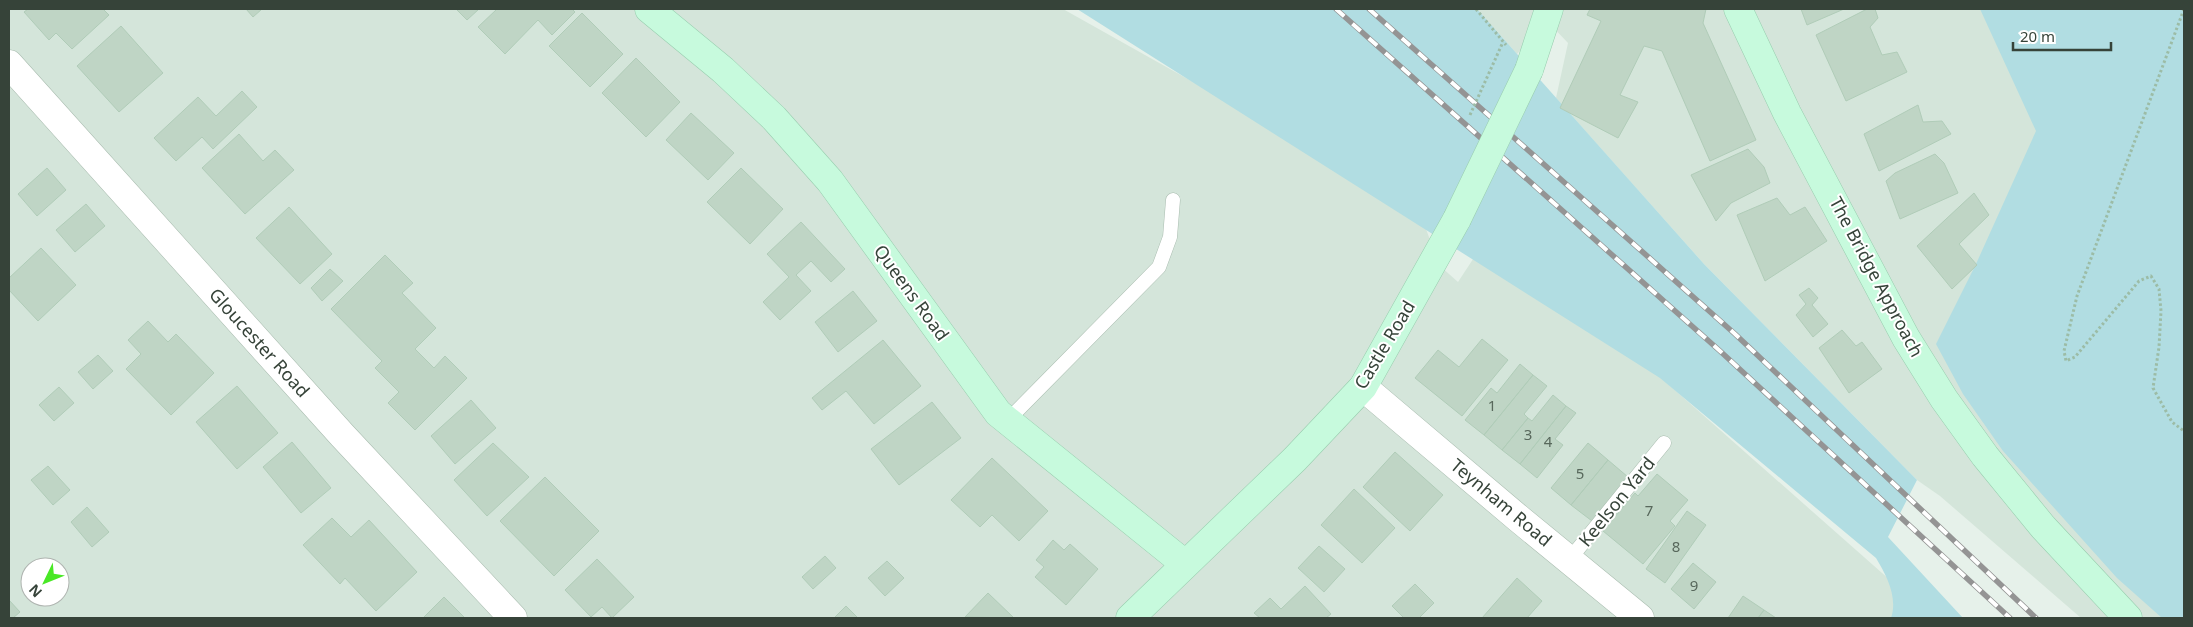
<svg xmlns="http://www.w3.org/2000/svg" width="2193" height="627" font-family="'Noto Sans',sans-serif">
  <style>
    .residential { fill: #d4e5da; fill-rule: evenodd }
    .green { fill: #b1dde2 }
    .building { fill: #bfd5c5; stroke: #b0ccb8 }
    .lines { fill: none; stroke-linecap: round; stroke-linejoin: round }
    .lane-casing { stroke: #a9bcaf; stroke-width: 15 }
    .street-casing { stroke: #a9bcaf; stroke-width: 29 }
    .secondary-casing { stroke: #98cdae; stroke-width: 29 }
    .path { stroke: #9cbca6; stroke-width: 3; stroke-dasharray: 2.5 2.5; stroke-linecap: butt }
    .lane { stroke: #fff; stroke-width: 14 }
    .street { stroke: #fff; stroke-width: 28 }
    .secondary { stroke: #c7fadd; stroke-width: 28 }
    .rail-casing { stroke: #949494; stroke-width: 5.5 }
    .rail { stroke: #fff; stroke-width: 4; stroke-dasharray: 11; stroke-linecap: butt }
    .secondary-bridge-casing { stroke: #98cdae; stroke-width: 29; stroke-linecap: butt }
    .path-bridge { stroke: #9cbca6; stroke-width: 3; stroke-dasharray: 2.5 2.5; stroke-linecap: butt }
    .secondary-bridge { stroke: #c7fadd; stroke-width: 28 }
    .labels { text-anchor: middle; stroke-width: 4; stroke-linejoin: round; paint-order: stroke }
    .number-label { font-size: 15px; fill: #58685c }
    .street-label { font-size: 18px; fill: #364339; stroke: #fff }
  </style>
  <rect width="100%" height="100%" fill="#e6f1ea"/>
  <path class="residential" d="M9 9H1063L1418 208 1440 266 1458 282 1481 247 1565 293 1933 618H9ZM30 567H60V597H30Z
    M1477 9H2184V618H2081L1940 496 1917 480 1704 264 1556 98 1568 43 1548 22 1517 54Z"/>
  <path class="green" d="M1077 9H1477L1704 264 1917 480 1888 537 1963 618H1891C1898 598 1887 576 1876 558L1660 378Z
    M1980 9H2184V618H2162L2117 578 2003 451 1963 394 1936 344 1976 264 2036 131Z"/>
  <path class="building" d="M28 9H103L109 15 72 49 56 33 49 40 24 12Z
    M246 9H262L253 17Z
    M456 9H479L467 20Z
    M497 9H572L575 12 552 35 538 20 505 54 478 27Z
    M1590 9H1706L1703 23 1756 140 1710 161 1662 51 1644 46 1620 95 1638 102 1618 138 1560 108 1601 21 1587 15Z
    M1801 9H1844L1807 25Z
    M1867 9H1875L1878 18 1870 27 1882 55 1897 52 1907 72 1846 101 1816 35Z
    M582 13 623 54 590 87 549 46Z
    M121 26 163 73 119 112 77 66Z
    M636 58 680 102 646 137 602 93Z
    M242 91 257 107 213 149 202 137 176 161 154 138 198 97 216 116Z
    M1918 105 1923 122 1942 121 1951 134 1879 171 1864 134Z
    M691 113 734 153 708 180 666 140Z
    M239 134 263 161 275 150 294 170 245 214 202 168Z
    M1748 149 1764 167 1770 183 1731 203 1716 221 1691 175Z
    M1935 154 1944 163 1958 193 1900 219 1886 181 1895 173Z
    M47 168 66 190 37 216 18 194Z
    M741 168 783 209 750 244 707 202Z
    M1974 193 1989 215 1959 244 1977 265 1952 289 1917 246Z
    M1777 198 1790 215 1805 207 1827 241 1765 281 1737 215Z
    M86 204 105 226 75 252 56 230Z
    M289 207 332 254 300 284 256 238Z
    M801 222 845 269 831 282 811 261 796 275 811 291 780 320 763 302 789 277 767 254Z
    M41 248 76 285 38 321 9 290V278Z
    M385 255 413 283 402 293 436 328 415 349 434 368 445 356 467 378 415 430 388 403 399 392 375 368 382 361 331 309Z
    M330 269 343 281 322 301 311 288Z
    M1809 288 1818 298 1812 305 1828 324 1813 337 1796 315 1806 304 1799 295Z
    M853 291 877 321 838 352 815 322Z
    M148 321 168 342 176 334 214 373 171 415 126 369 141 354 128 340Z
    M1842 330 1856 346 1862 342 1882 369 1849 393 1819 348Z
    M1482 339 1508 360 1462 416 1415 378 1438 350 1459 367Z
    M883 340 921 386 874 424 846 391 822 410 812 398Z
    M98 355 113 371 93 389 78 372Z
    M1520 364 1533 375 1484 435 1465 420 1491 388 1497 393Z
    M1533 375 1547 386 1524 414 1528 418 1502 450 1484 435Z
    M237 386 278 433 237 469 196 422Z
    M59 387 74 403 54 421 39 405Z
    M1553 395 1566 406 1520 464 1502 450 1528 418 1532 421Z
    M471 400 496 428 455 464 431 436Z
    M932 402 961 438 899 485 871 449Z
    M1566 406 1576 413 1555 439 1563 445 1537 478 1520 464Z
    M292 442 331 488 301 513 263 467Z
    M493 443 529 477 487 516 454 480Z
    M1588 443 1608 460 1571 505 1551 488Z
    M1395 452 1443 495 1410 531 1363 487Z
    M992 458 1048 511 1019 541 992 515 980 527 951 500Z
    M1608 460 1628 477 1592 521 1571 505Z
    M48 466 70 490 53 505 31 480Z
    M1657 474 1688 500 1670 521 1675 526 1643 564 1603 531 1635 493 1638 496Z
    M545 477 599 531 554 576 500 521Z
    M1354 489 1395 528 1362 563 1321 525Z
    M87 507 109 532 92 547 71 522Z
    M1687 511 1706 525 1665 583 1646 569Z
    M332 518 351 537 369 520 417 572 376 611 345 578 340 584 303 545Z
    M1053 540 1064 550 1070 544 1098 569 1066 605 1035 577 1044 567 1036 560Z
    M1319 546 1345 569 1324 592 1298 568Z
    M825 556 836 568 813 589 802 577Z
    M597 559 634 597 612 618 602 607 591 617 565 590Z
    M887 561 904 578 885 596 868 578Z
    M1693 563 1716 582 1694 609 1671 589Z
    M1517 578 1542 601 1527 618H1482Z
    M1415 584 1434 603 1419 618H1404L1392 606Z
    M1305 586 1331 614 1326 618H1260L1254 613 1270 598 1281 609Z
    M988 593 1014 618 965 617Z
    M1743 596 1764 610 1758 618H1728Z
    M444 597 465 618H423Z
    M9 600 20 612 13 618H9Z
    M846 606 858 618H834Z
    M1764 610 1776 618H1758Z"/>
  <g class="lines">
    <g class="lane-casing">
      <path id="lane" d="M1007 421 1159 267 1170 237 1173 200
        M1569 560 1664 443"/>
    </g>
    <g class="street-casing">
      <path id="street" d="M9 64 342 435 513 618
        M1363 387 1518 518 1640 618"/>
    </g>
    <g class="secondary-casing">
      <path id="secondary" d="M649 9 723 70 774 118 830 181 998 413 1185 564
        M1738 9 1787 113 1906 338 1944 399 1985 456 2043 527 2128 618
        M1529 70 1549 9
        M1130 618 1295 459 1363 387 1457 219"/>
    </g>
    <path class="path" d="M1476 9 1506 45
      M2184 9 2077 296 2064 351 2066 361 2075 357 2139 281 2151 276 2159 289 2161 311 2159 347 2153 388 2172 422 2184 431"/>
    <use href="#lane" class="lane"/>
    <use href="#street" class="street"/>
    <use href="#secondary" class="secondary"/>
    <g class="rail-casing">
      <path id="rail" d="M1336 9 1720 351 2010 618
        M1369 9 1735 334 2036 618"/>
    </g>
    <use href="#rail" class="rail"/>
    <g class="secondary-bridge-casing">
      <path id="secondary-bridge" d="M1457 219 1529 70"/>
    </g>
    <path class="path-bridge" d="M1470 115 1503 42"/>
    <use href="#secondary-bridge" class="secondary-bridge"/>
  </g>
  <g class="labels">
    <g class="number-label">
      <text x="1492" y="411">1</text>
      <text x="1528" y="440">3</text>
      <text x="1548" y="447">4</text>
      <text x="1580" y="479">5</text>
      <text x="1649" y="516">7</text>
      <text x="1676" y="552">8</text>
      <text x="1694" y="591">9</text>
    </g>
    <g class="street-label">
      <text transform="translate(1876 277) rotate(62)" y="6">The Bridge Approach</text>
      <text transform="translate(911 293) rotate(54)" y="6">Queens Road</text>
      <text transform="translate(259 343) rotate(48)" y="6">Gloucester Road</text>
      <text transform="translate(1385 345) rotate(-59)" y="6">Castle Road</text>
      <text transform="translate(1617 502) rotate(-51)" y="6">Keelson Yard</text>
      <text transform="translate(1501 503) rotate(40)" y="6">Teynham Road</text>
    </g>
  </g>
  <rect width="2193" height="627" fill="none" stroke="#364339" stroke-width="20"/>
  <g transform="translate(45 582) rotate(227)"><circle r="24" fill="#ffffff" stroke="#afb4b0"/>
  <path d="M0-4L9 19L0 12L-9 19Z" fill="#49e826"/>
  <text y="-8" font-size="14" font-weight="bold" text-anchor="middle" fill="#364339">N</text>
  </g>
  <path d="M2013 42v8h98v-8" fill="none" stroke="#364339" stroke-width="2.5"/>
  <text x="2020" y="42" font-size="15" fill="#364339" stroke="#ffffff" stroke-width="4" paint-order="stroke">20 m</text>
</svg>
